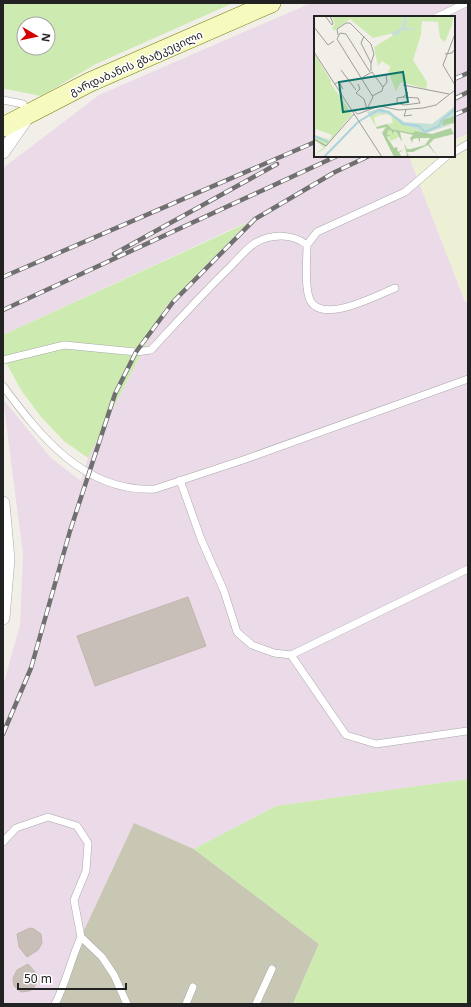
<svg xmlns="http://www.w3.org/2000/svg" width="471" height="1007" font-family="'Noto Sans','Noto Sans Georgian',sans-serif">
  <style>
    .industrial { fill: #ebdbe8 }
    .construction { fill: #c7c7b4 }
    .farmland { fill: #eef0d5 }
    .grass { fill: #cdebb0; fill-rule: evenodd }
    .building { fill: #c7bfb8; stroke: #c4b6ab }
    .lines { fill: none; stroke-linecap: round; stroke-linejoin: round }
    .service-casing { stroke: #a9a9a9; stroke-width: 8 }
    .minor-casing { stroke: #a9a9a9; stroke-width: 14 }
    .secondary-casing { stroke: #707d05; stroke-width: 20 }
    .service { stroke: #fff; stroke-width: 7 }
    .minor { stroke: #fff; stroke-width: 13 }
    .secondary { stroke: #f7fabf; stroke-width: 19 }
    .rail-casing { stroke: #707070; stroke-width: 4.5 }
    .rail { stroke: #fff; stroke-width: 3; stroke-dasharray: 9; stroke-linecap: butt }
    .labels { text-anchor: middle; stroke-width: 3; stroke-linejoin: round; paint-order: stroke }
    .street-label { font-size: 11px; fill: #222; stroke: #fff }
    .inset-river { fill: none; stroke: #aad3df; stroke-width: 2 }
    .inset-road { fill: none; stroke: #9f9d99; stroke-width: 1 }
    .view { fill: #0f766e; fill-opacity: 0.15; stroke: #0f766e; stroke-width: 2 }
    .inset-edge { fill: none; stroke: #222; stroke-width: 2 }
  </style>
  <rect width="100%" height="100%" fill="#f2efe9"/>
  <path class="industrial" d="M311 3H468V134L454 140V17H315V156H416L410 159 465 301 468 300V779L276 806 194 849 134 823 60 982 58 1004H3V686L20 625 23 554 3 399 51 458 81 481 88 458 165 307 245 223 3 335V168L99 95Z"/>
  <path class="construction" d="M134 823 194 849 319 944 293 1004H58L60 982Z"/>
  <path class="farmland" d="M468 134V300L465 302 410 159 416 156H454V140Z"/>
  <path class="grass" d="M3 3H233L96 64 41 96 6 89 3 90ZM24 24H48V48H24Z
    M247 223 165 307 88 458 64 441 41 417 21 390 3 357V335Z
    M468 779V1004H293L319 944 194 849 276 806Z"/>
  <path class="building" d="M188 597 206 646 95 686 77 636Z
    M30 928 34 929 41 934 42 943 38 950 27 957 19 947 17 934Z
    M28 964 36 973 37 982 33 989 29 991 21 992 14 986 13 978 17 970Z"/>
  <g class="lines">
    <g class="service-casing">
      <path id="service" d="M437 17 466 3
        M3 100 23 104 27 113
        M454 152 468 144
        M307 245 317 232 405 192 447 156
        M3 360 64 345 136 352 151 350C177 322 203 293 231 266 238 259 246 249 255 243 271 234 292 233 307 245 307 260 304 286 310 300 322 325 377 295 395 288
        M3 386C40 436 85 493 155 489L246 459 468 379
        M180 480 201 539 224 591 237 632 252 645 274 653 291 655 468 569
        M291 655 346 735 376 744 467 731
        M3 842 16 828 48 817 77 826 88 843 86 871 74 900 81 937 102 957 114 975 127 1004
        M55 1004C66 983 71 959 81 937
        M186 1004 193 987
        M256 1004 272 969"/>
    </g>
    <g class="minor-casing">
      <path id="minor" d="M3 152 28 116
        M3 503 8 559 3 618"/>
    </g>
    <g class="secondary-casing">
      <path id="secondary" d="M3 127 90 82 271 3"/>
    </g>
    <use href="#service" class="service"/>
    <use href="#minor" class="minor"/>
    <use href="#secondary" class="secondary"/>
    <g class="rail-casing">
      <path id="rail" d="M454 79 468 73
        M454 99 468 92
        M454 115 468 109
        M114 254 277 164
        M3 277 315 142
        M3 310 337 156
        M3 734 31 668 70 531 115 394 136 352 173 302 255 219 335 172 369 156"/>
    </g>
    <use href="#rail" class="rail"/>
  </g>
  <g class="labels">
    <g class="street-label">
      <text transform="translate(136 63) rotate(-24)" y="4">გარდაბანის გზატკეცილი</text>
    </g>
  </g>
  <g transform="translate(314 16)">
    <rect width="141" height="141" fill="#f2efe9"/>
    <path d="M18 0H90V1L87 12 83 16 59 22 36 3 20 15 18 11 21 8ZM94 0H139L138 9 131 26 126 22 124 6 108 5 107 19 99 44 113 66 112 73 87 66 82 75 74 55 77 51 68 45 64 50 60 31 88 14H105L90 11ZM0 37 17 65V68L38 98 10 133 0 139 10 131 0 124ZM2 113 18 119 16 124 1 119ZM61 98 66 99 69 98H75L93 110 112 117 102 115 98 117 78 113 73 108 79 107 77 100 72 98 60 101 62 111 56 101ZM74 114 78 115V117L81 115 85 121 77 125 73 118Z" fill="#cdebb0" fill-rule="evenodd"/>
    <path d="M137 100H141V107L127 110 129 104ZM73 108 78 113 98 117 102 115 118 118 137 112 140 118 120 123 115 128 124 141 114 129 99 136H93L95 140 90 141 93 139 90 127 93 133H97L111 129 116 122H106V127L104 122 99 123 98 127 96 122 99 119 86 116 88 126 83 117 81 115 78 118V115L74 114 73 119H77L73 121 80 132 83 131 84 136 90 133 85 137 88 141H80L68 117 72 111 63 113 62 111Z" fill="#add19e"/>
    <path d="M90 0H94L91 11 105 14H88L84 19 79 20 77 17 87 12ZM141 90V100L129 104 127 110 137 107 136 109 112 117 88 108 75 98H61L56 101 53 96 68 92 91 106 118 108Z" fill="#c6e0d4"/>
    <path class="inset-river" d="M0 120 14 126M10 141 44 106 64 94 75 96 89 108 105 110 111 116 125 110 127 105 141 93"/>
    <path class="inset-road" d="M11 0 18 9 19 7 16 0M0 11 14 29 20 25M141 18 129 49 141 69M24 19 23 13 32 7H36L57 28 60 38 57 47M50 20 47 27 57 47V55M0 36 68 141M131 38 138 37 141 33M27 54 42 74M49 61 58 56 69 71 68 75 58 80M20 68 25 66 29 73M44 68 46 73 42 77 50 83 53 93 59 81 23 23 26 17 32 18 56 56M89 69 135 78M69 71 73 66 72 59M89 81 104 82 106 87 90 89 83 87V82L89 81 94 77 91 74M39 94 44 98 65 90 85 94 109 92 122 89 141 74M92 94 90 100 98 99M0 123 12 130 40 98"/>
    <path class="view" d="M89 56 94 86 29 96 25 66Z"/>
    <rect width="141" height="141" class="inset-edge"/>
  </g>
  <rect width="471" height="1007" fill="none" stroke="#222222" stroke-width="8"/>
  <g transform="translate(36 36) rotate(99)"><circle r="19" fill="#ffffff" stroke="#a7a7a7"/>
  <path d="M0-3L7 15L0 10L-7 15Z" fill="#d40000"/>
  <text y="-6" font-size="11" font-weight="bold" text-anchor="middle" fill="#222222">N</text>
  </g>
  <path d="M18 983v6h108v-6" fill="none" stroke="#222222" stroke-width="2"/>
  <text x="24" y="983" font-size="12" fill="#222222" stroke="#ffffff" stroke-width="3" paint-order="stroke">50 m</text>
</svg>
